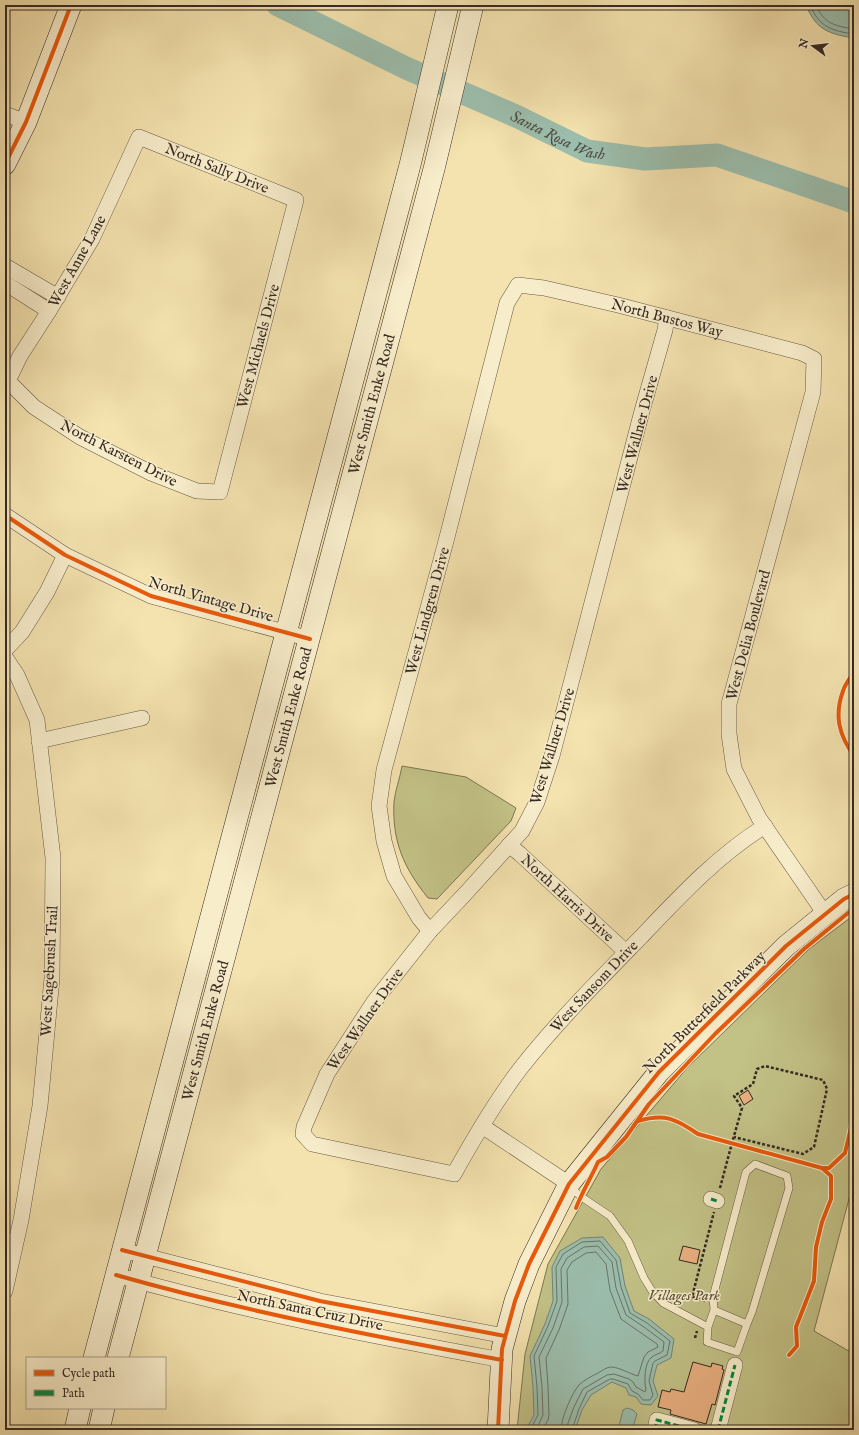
<svg xmlns="http://www.w3.org/2000/svg" width="859" height="1435" font-family="'IM FELL English',serif">
  <style>
    .green { fill: #c2c186; stroke: #7c7655 }
    .water { fill: #9cbead; stroke: #738376 }
    .lines { fill: none; stroke-linecap: round; stroke-linejoin: round }
    .shore { stroke: #697468; stroke-width: 1 }
    .river { stroke: #9cbead; stroke-width: 23 }
    .building { fill: #e7ae7f; stroke: #362a24 }
    .lane-casing { stroke: #665847; stroke-width: 8 }
    .street-casing { stroke: #665847; stroke-width: 16 }
    .secondary-casing { stroke: #362a24; stroke-width: 22 }
    .path { stroke: #362a24; stroke-width: 2.5; stroke-dasharray: 3 2; stroke-linecap: butt }
    .lane { stroke: #f8edcb; stroke-width: 7 }
    .street { stroke: #f8edcb; stroke-width: 15 }
    .secondary { stroke: #f8edcb; stroke-width: 21 }
    .quiet { stroke: #00873e; stroke-width: 3; stroke-dasharray: 6 3; stroke-linecap: butt }
    .cycleway-casing { stroke: #f8edcb; stroke-width: 6 }
    .cycleway { stroke: #e8590c; stroke-width: 4 }
    .labels { text-anchor: middle; stroke-width: 3; stroke-linejoin: round; paint-order: stroke }
    .street-label { font-size: 15px; fill: #362a24; stroke: #f8edcb }
    .park-label { font-size: 15px; font-style: italic; fill: #59503c; stroke: #f8edcb }
    .water-label { font-size: 16px; font-style: italic; fill: #504f46; stroke: #f8edcb }
  </style>
  <rect width="100%" height="100%" fill="#f4e3af"/>
  <filter id="stains"><feTurbulence type="fractalNoise" baseFrequency=".005" numOctaves="4"/><feColorMatrix values="0 0 0 0 .2 0 0 0 0 .09 0 0 0 0 .02 0 0 0 .5 -.17"/></filter>
  <radialGradient id="worn" r=".72"><stop offset=".6" stop-color="#630" stop-opacity="0"/><stop offset="1" stop-color="#630" stop-opacity=".3"/></radialGradient>
  <path class="green" d="M402 766 466 777 516 808 511 821 437 899 428 898C404 868 392 842 394 802 395 791 400 778 402 766Z
    M854 915V1180L814 1331 854 1354V1430H517L525 1354 548 1264 601 1169 687 1068 809 949Z"/>
  <path class="water" d="M806 5H854V38C829 34 816 30 806 5Z
    M603 1237 620 1258 625 1286 634 1311 649 1319 674 1339 671 1358 657 1365 653 1381 658 1396 651 1405 641 1404 636 1397 629 1395 626 1388 612 1382 591 1395 582 1410 575 1430H526L534 1415 533 1387 530 1356 545 1324 553 1301 552 1267 560 1251 582 1238Z
    M627 1408 633 1410 637 1414 632 1430H618L623 1410Z"/>
  <g class="lines">
    <path class="shore" d="M810 5C819 27 832 31 854 34
      M816 5C824 24 835 26 854 29
      M530 1430 538 1415 537 1387 534 1356 548 1326 557 1301 556 1267 563 1254 582 1242 600 1241 616 1260 621 1287 630 1313 647 1323 670 1341 667 1355 655 1361 653 1363 649 1381 653 1395 650 1400H643L638 1394 632 1391 628 1384 613 1379H610L587 1392 579 1409 572 1430
      M536 1430 543 1415 542 1387 539 1357 553 1328 562 1302 561 1269 567 1258 584 1247 598 1246 612 1262 616 1288 626 1315 644 1327 664 1342 663 1351C660 1354 655 1354 652 1357 644 1362 644 1382 646 1390L645 1392 636 1387 633 1382 629 1379 614 1374 607 1375 583 1389 574 1407 568 1423 567 1430
      M542 1430 548 1420 549 1415 548 1386 546 1358 559 1330 568 1304 567 1270 572 1262 586 1253 596 1252 606 1264 610 1290 621 1319 657 1344 658 1347 648 1352 644 1357 638 1376C630 1374 621 1368 612 1367 606 1367 602 1371 598 1373 592 1376 584 1380 579 1385 572 1393 561 1418 561 1430"/>
    <path class="river" id="s1" d="M278 5 406 68 518 117 587 151 645 159 717 155 854 202"/>
  </g>
  <path class="building" d="M748 1090 753 1099 744 1105 739 1096Z
    M683 1246 700 1250 697 1264 679 1260Z
    M693 1362 711 1367 712 1363 723 1366 722 1369 724 1370 715 1405 712 1404 706 1424 670 1414 671 1410 658 1407 662 1390 670 1392 671 1389 684 1392Z"/>
  <g class="lines">
    <g class="lane-casing">
      <path id="lane" d="M570 1186 580 1196 610 1216 628 1241 644 1278 652 1291 663 1303 708 1327 707 1342 737 1352 747 1324 714 1310 708 1327
        M714 1310 713 1297 746 1172 755 1164 787 1176 789 1188 752 1312 747 1324"/>
    </g>
    <g class="street-casing">
      <g id="street">
        <path d="M5 114 26 122"/>
        <path d="M139 137 296 200 220 492 197 491 151 473 80 437 34 407 8 381 20 356 49 311 92 239Z"/>
        <path d="M5 266 58 297"/>
        <path d="M5 283 49 311"/>
        <path id="s2" d="M667 318 665 330 642 411 552 756 537 802 522 831 465 894 430 931 373 1003 327 1074 304 1127 303 1134 312 1144 454 1174C474 1138 495 1102 520 1069 557 1022 599 980 641 937 679 897 718 855 765 826"/>
        <path d="M5 515 65 555 151 596 310 639"/>
        <path d="M5 650 22 632 47 592 65 555"/>
        <path d="M5 657 17 675 37 720 53 858 52 978 40 1106 21 1220 5 1291"/>
        <path d="M39 741 142 718"/>
        <path id="s3" d="M509 845 520 854 626 952"/>
        <path id="s4" d="M430 931 419 918 394 876 384 841 379 806 384 770 445 545 507 303 518 285 544 288 618 305 802 353 814 359 813 392 729 704V734L734 769 759 818 825 914"/>
        <path d="M482 1126 569 1184"/>
        <path d="M711 1199 717 1201"/>
        <path d="M122 1250 320 1301 505 1336"/>
        <path d="M116 1275C243 1311 372 1336 502 1360"/>
        <path d="M655 1430 657 1420 694 1430"/>
        <path d="M718 1430 735 1365"/>
      </g>
    </g>
    <g class="secondary-casing">
      <g id="secondary">
        <path d="M5 164 26 122 71 5"/>
        <path d="M94 1358 410 165 448 5"/>
        <path id="s5" d="M118 1358 434 169 473 5"/>
        <path d="M75 1430 80 1408"/>
        <path d="M99 1430 104 1408"/>
        <path d="M498 1430 502 1349 515 1301 529 1264 569 1184 659 1072 786 946 844 899 854 894"/>
      </g>
    </g>
    <path class="path" d="M720 1188 732 1143 742 1108 734 1096 753 1084 757 1069 765 1066 823 1080 827 1089 814 1147 803 1154 734 1137
      M705 1301 692 1297 714 1212
      M695 1338 697 1331"/>
    <use href="#lane" class="lane"/>
    <use href="#street" class="street"/>
    <use href="#secondary" class="secondary"/>
    <path class="quiet" d="M711 1199 717 1201
      M655 1430 657 1420 694 1430
      M718 1430 735 1365"/>
    <g class="cycleway-casing">
      <path id="cycleway" d="M5 164 26 122 71 5
        M5 515 65 555 151 596 310 639
        M854 672C850 678 845 684 843 691 834 716 839 735 854 756
        M638 1121C665 1113 676 1119 698 1134L822 1168 831 1176V1199L822 1222 816 1247 814 1281 796 1327 797 1346 789 1355
        M822 1168H829L845 1153 854 1115
        M576 1208C582 1192 591 1178 598 1162L607 1157 626 1137 649 1104 715 1034 804 949 848 913 854 911
        M122 1250 320 1301 505 1336
        M116 1275C243 1311 372 1336 502 1360
        M498 1430 502 1349 515 1301 529 1264 569 1184 659 1072 786 946 844 899 854 894"/>
    </g>
    <use href="#cycleway" class="cycleway"/>
  </g>
  <g class="labels">
    <g class="street-label">
      <text transform="translate(217 168) rotate(22)" y="5">North Sally Drive</text>
      <text transform="translate(77 261) rotate(-61)" y="5">West Anne Lane</text>
      <text dy="5" stroke="none"><textPath href="#s4" startOffset="831">North Bustos Way</textPath></text>
      <text transform="translate(258 346) rotate(-75)" y="5">West Michaels Drive</text>
      <text dy="5" stroke="none"><textPath href="#s5" startOffset="987">West Smith Enke Road</textPath></text>
      <text transform="translate(637 434) rotate(-75)" y="5">West Wallner Drive</text>
      <text transform="translate(119 453) rotate(27)" y="5">North Karsten Drive</text>
      <text transform="translate(211 599) rotate(16)" y="5">North Vintage Drive</text>
      <text dy="5" stroke="none"><textPath href="#s4" startOffset="339">West Lindgren Drive</textPath></text>
      <text transform="translate(748 635) rotate(-75)" y="5">West Delia Boulevard</text>
      <text dy="5" stroke="none"><textPath href="#s5" startOffset="663">West Smith Enke Road</textPath></text>
      <text transform="translate(552 746) rotate(-73)" y="5">West Wallner Drive</text>
      <text dy="5" stroke="none"><textPath href="#s3" startOffset="79">North Harris Drive</textPath></text>
      <text transform="translate(49 971) rotate(-87)" y="5">West Sagebrush Trail</text>
      <text dy="5" stroke="none"><textPath href="#s2" startOffset="1305">West Sansom Drive</textPath></text>
      <text transform="translate(704 1012) rotate(-45)" y="5">North Butterfield Parkway</text>
      <text transform="translate(365 1019) rotate(-55)" y="5">West Wallner Drive</text>
      <text dy="5" stroke="none"><textPath href="#s5" startOffset="339">West Smith Enke Road</textPath></text>
      <text transform="translate(310 1310) rotate(12)" y="5">North Santa Cruz Drive</text>
    </g>
    <g class="park-label">
      <text x="684" y="1300">Villages Park</text>
    </g>
    <g class="water-label">
      <text dy="6" stroke="none"><textPath href="#s1" startOffset="309">Santa Rosa Wash</textPath></text>
    </g>
  </g>
  <rect width="859" height="1435" fill="none" stroke="#f4e3af" stroke-width="20"/>
  <rect x="6" y="6" width="847" height="1423" fill="none" stroke="#362a24" stroke-width="2"/>
  <rect x="10" y="10" width="839" height="1415" fill="none" stroke="#362a24"/>
  <rect x="26" y="1357" width="140" height="52" fill="#f8edcb" stroke="#aa9f88"/>
  <rect x="34" y="1370" width="20" height="6" fill="#e8590c" stroke="#aa9f88"/>
  <text x="62" y="1377" font-size="12" fill="#362a24">Cycle path</text>
  <rect x="34" y="1390" width="20" height="6" fill="#00873e" stroke="#aa9f88"/>
  <text x="62" y="1397" font-size="12" fill="#362a24">Path</text>
  <g transform="translate(813 46) rotate(285)" stroke="#f8edcb" stroke-width="3" paint-order="stroke">
  <path d="M0-3L7 15L0 10L-7 15Z" fill="#362a24"/>
  <text y="-6" font-size="11" font-weight="bold" text-anchor="middle" fill="#362a24">N</text>
  </g>
  <rect width="100%" height="100%" filter="url(#stains)"/>
  <rect width="100%" height="100%" fill="url(#worn)"/>
</svg>
